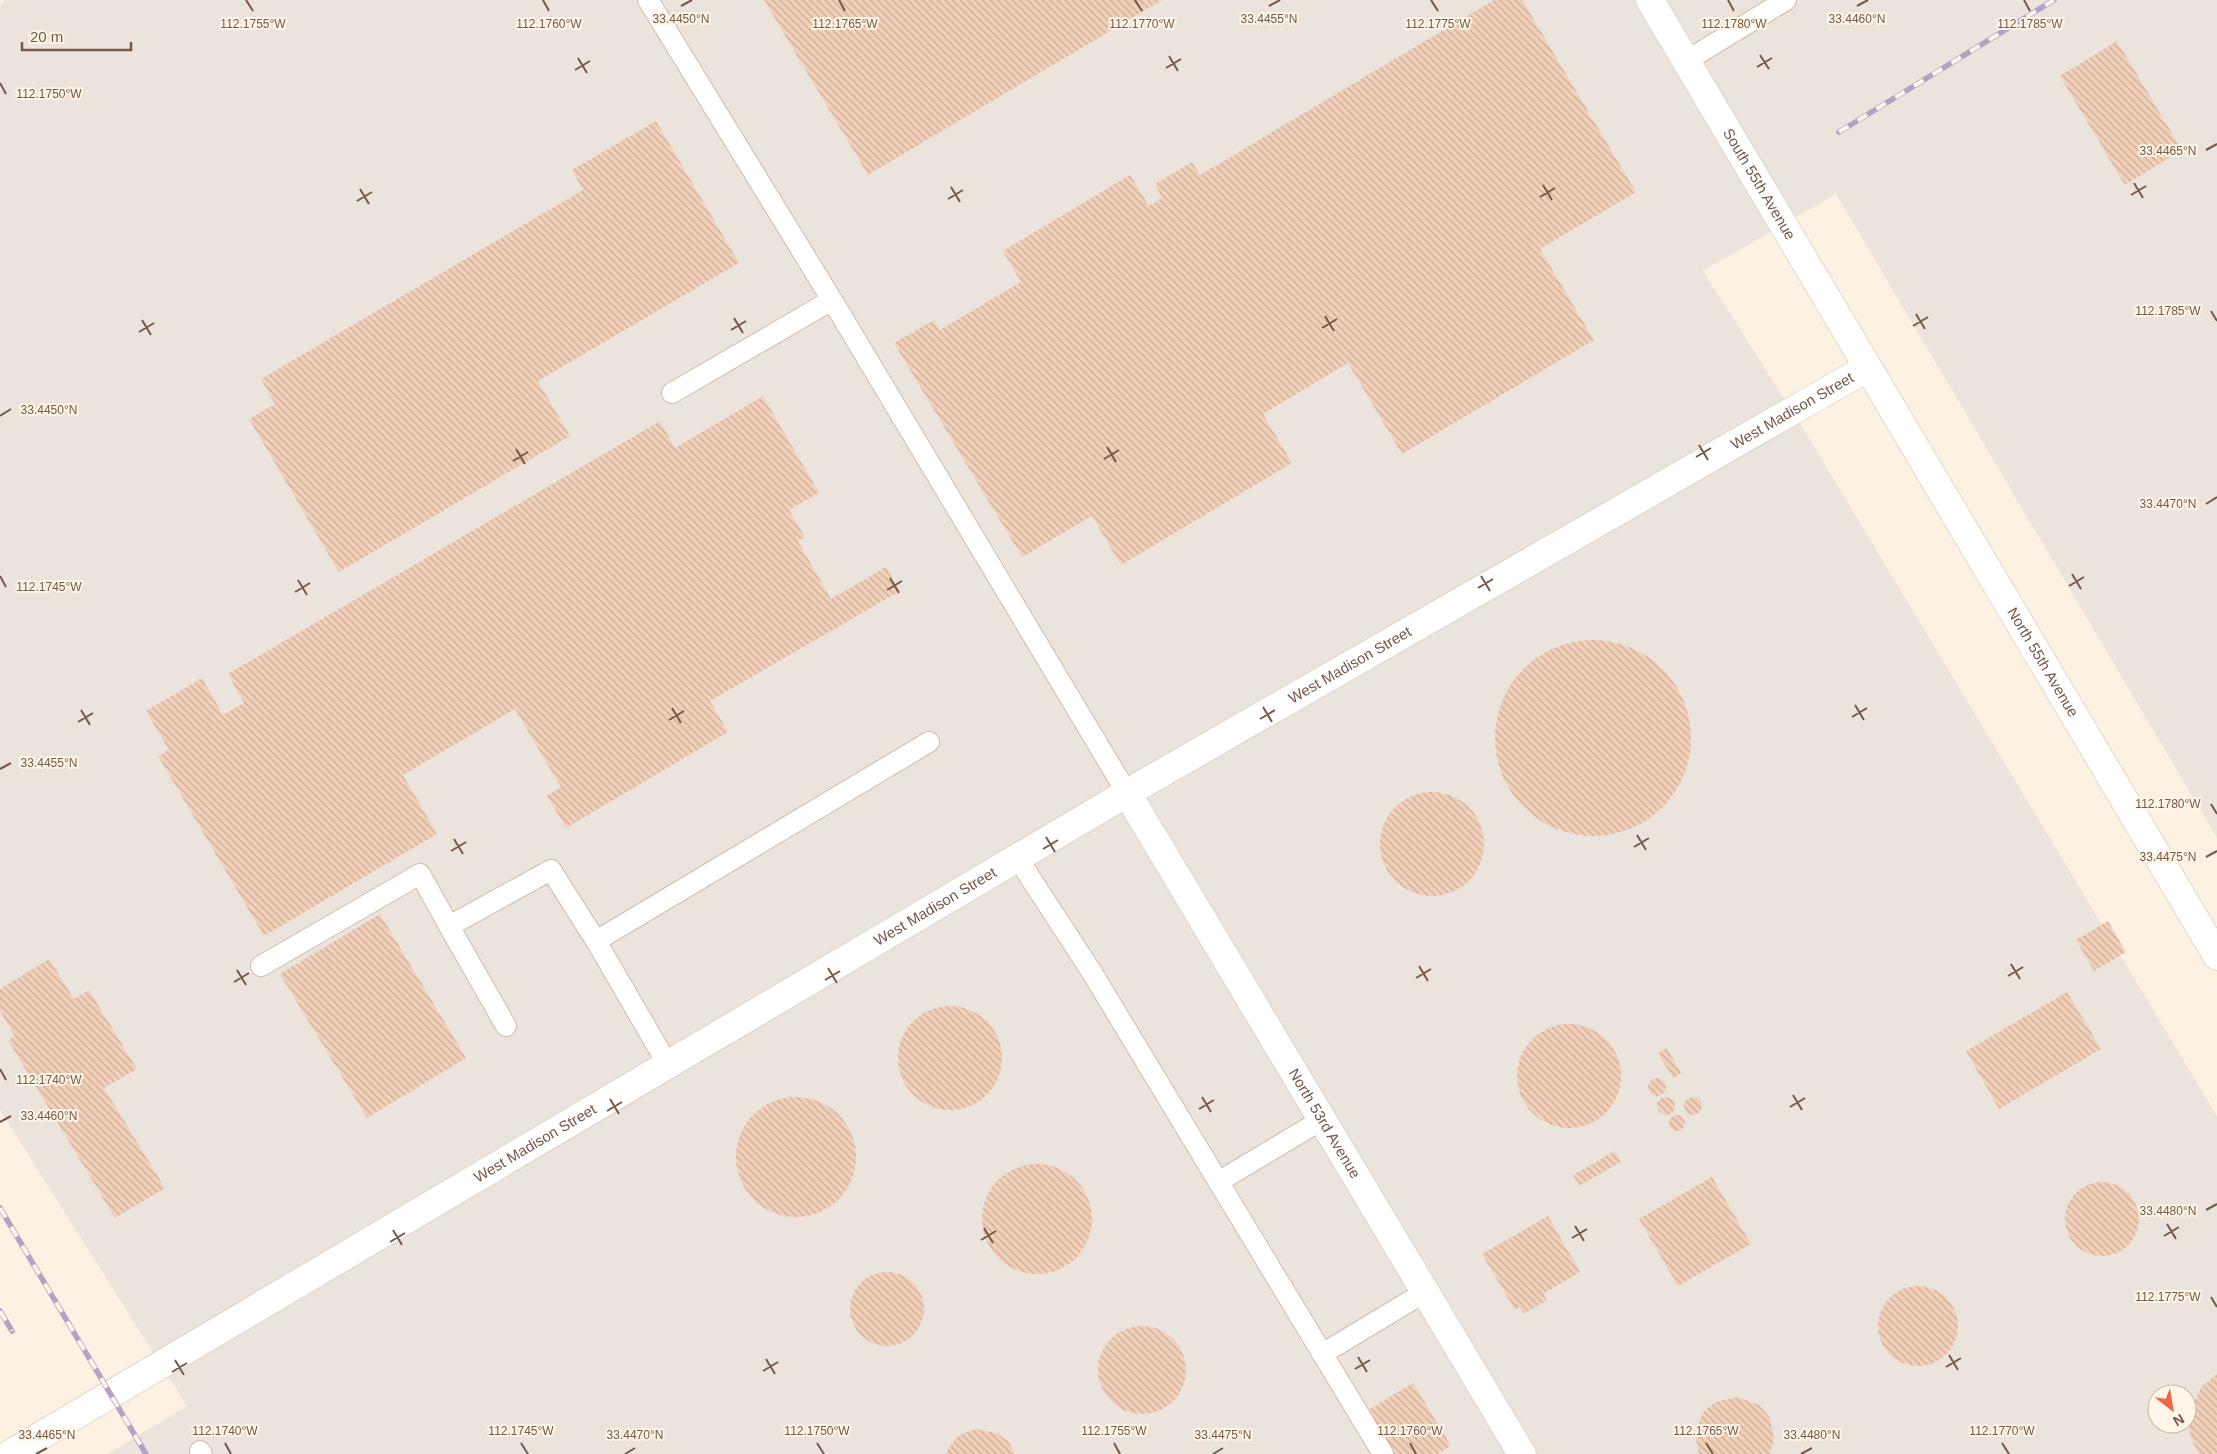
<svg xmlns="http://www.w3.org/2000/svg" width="2217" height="1454" font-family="Helvetica,sans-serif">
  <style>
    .industrial { fill: #ebe4dd; fill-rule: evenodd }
    .building { fill: url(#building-back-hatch) }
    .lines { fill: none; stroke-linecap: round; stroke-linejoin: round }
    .lane-casing { stroke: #d0bcab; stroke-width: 22 }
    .street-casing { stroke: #d0bcab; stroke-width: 29 }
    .lane { stroke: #fff; stroke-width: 20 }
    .street { stroke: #fff; stroke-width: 28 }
    .rail-casing { stroke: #b4a1c6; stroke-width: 5.5 }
    .rail { stroke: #fff6e8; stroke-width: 4; stroke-dasharray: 11; stroke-linecap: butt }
    .ticks { fill: none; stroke: #755848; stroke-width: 2 }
    .labels { text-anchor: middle; stroke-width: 4; stroke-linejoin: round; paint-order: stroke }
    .street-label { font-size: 15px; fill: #755848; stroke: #fff6e8 }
    .ticks-label { font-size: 12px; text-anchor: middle; fill: #755848; stroke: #fff6e8; stroke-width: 4; stroke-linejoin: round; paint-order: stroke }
  </style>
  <defs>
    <pattern id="building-back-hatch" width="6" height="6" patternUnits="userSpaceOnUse" patternTransform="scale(1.25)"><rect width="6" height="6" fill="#f3d0b9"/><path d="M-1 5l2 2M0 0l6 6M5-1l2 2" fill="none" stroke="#c9ac98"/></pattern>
  </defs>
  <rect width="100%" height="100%" fill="#fdf2e2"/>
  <path class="industrial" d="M5 0H2217V838L1836 194 1703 271 1806 433 2217 1116V1454H107L187 1406 0 1110V6ZM2157 1394H2187V1424H2157Z"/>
  <path class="building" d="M764 0H1162L868 175Z
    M1494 0H1522L1636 192 1540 249 1594 340 1402 454 1348 363 1263 414 1292 463 1121 565 1092 516 1022 557 894 343 934 320 940 330 1021 282 1003 251 1130 175 1149 206 1162 198 1155 184 1192 162 1200 175Z
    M2117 41 2182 150 2125 185 2060 76Z
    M656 121 739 263 538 381 570 436 339 572 249 419 275 404 261 379 583 190 572 170Z
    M763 396 819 493 789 510 805 537 798 541 831 599 886 567 900 591 710 701 728 732 566 828 547 796 561 787 515 709 403 775 437 834 264 936 158 756 169 750 146 711 202 678 223 715 244 703 228 674 660 421 675 448Z
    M1495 738a98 98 0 1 1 196 0a98 98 0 1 1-196 0Z
    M1380 844a52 52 0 1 1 104 0a52 52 0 1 1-104 0Z
    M380 914 466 1058 367 1118 280 974Z
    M2108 921 2126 952 2094 971 2076 940Z
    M49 959 74 999 89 990 137 1069 104 1088 165 1188 115 1218 8 1040 15 1036 0 1011V989Z
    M2067 992 2101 1049 1999 1109 1966 1051Z
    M898 1058a52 52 0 1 1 104 0a52 52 0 1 1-104 0Z
    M1517 1076a52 52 0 1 1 104 0a52 52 0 1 1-104 0Z
    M1667 1048 1681 1073 1673 1078 1658 1053Z
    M1648 1087a9 9 0 1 1 18 0a9 9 0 1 1-18 0Z
    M736 1157a60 60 0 1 1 120 0a60 60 0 1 1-120 0Z
    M1657 1106a9 9 0 1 1 18 0a9 9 0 1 1-18 0Z
    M1684 1106a9 9 0 1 1 18 0a9 9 0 1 1-18 0Z
    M1669 1123a8 8 0 1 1 16 0a8 8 0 1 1-16 0Z
    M1615 1151 1621 1162 1579 1186 1573 1175Z
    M982 1219a55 55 0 1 1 110 0a55 55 0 1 1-110 0Z
    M1712 1177 1751 1244 1678 1286 1639 1219Z
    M2065 1219a37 37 0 1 1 74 0a37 37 0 1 1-74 0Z
    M1548 1216 1580 1272 1543 1294 1547 1300 1524 1314 1519 1307 1515 1310 1482 1254Z
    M850 1309a37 37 0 1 1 74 0a37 37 0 1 1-74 0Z
    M1878 1326a40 40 0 1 1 80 0a40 40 0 1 1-80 0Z
    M1098 1370a44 44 0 1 1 88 0a44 44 0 1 1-88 0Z
    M2217 1374V1454H2199L2192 1440 2189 1429 2192 1407 2201 1387Z
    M1413 1383 1451 1446 1437 1454H1394L1368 1410Z
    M1738 1397 1759 1405 1770 1418 1774 1440 1770 1454H1699L1695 1434 1703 1412 1715 1402Z
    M976 1429 997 1433 1009 1442 1015 1454H945L956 1438 962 1434Z"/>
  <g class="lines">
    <g class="lane-casing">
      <path id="lane" d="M648 0 832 300
        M1686 61 1786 0
        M672 393 832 300 1127 793
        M1018 859 1091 971 1383 1454
        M261 966 420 874 449 926
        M506 1026 449 926 551 870 596 941
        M668 1065 596 941 929 742
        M1218 1182 1323 1119
        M1322 1354 1425 1292
        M200 1451 202 1454"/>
    </g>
    <g class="street-casing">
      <g id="street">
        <path id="s1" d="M1650 0 2217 956"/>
        <path id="s2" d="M1127 793 1522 1454"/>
        <path id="s3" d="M10 1454 1127 793 1867 368"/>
      </g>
    </g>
    <use href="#lane" class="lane"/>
    <use href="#street" class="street"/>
    <g class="rail-casing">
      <path id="rail" d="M1839 132 2054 0
        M0 1208 146 1454
        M0 1311 12 1331"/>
    </g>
    <use href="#rail" class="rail"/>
  </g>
  <path class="ticks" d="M246 0 253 11M543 0 549 11M839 0 845 11M1135 0 1142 11M1431 0 1438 11M1728 0 1734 11M2024 0 2030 11M681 6 692 0M1269 6 1280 0M1857 6 1868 0M1760 55 1769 69M1169 56 1178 71M578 58 587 73M1757 67 1772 58M1166 68 1181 59M575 70 590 61M0 83 6 94M2206 150 2217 144M2134 183 2143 198M1543 185 1552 200M951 187 960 202M360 189 369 204M2131 195 2146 186M1540 197 1555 188M948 199 963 190M357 201 372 192M2211 311 2217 321M1916 314 1925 329M1325 316 1334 331M734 318 743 333M142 320 151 335M1913 326 1928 317M1322 328 1337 319M731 330 746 321M139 332 154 323M0 416 11 409M1699 445 1708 460M1107 447 1116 462M516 449 525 464M1696 457 1711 448M1104 459 1119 450M513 461 528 452M2206 504 2217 497M2072 574 2081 589M0 576 6 587M1481 576 1490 591M890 578 899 593M298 580 307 595M2069 586 2084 577M1478 588 1493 579M887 590 902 581M295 592 310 583M1855 705 1864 720M1263 707 1272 722M672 708 681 723M81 710 90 725M1852 717 1867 708M1260 719 1275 710M669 720 684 711M78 722 93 713M0 769 11 763M2211 804 2217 814M1637 835 1646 850M1046 837 1055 852M454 839 463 854M1634 847 1649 838M1043 849 1058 840M451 851 466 842M2206 857 2217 851M2011 964 2020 979M1419 966 1428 981M828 968 837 983M237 970 246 985M2008 976 2023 967M1416 978 1431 969M825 980 840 971M234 982 249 973M0 1069 6 1080M1793 1095 1802 1110M1202 1097 1211 1112M610 1099 619 1114M1790 1107 1805 1098M1199 1109 1214 1100M607 1111 622 1102M0 1122 11 1116M2206 1210 2217 1204M2167 1224 2176 1239M1575 1226 1584 1241M984 1228 993 1243M393 1230 402 1245M2164 1236 2179 1227M1572 1238 1587 1229M981 1240 996 1231M390 1242 405 1233M2211 1297 2217 1307M1949 1355 1958 1370M1358 1357 1367 1372M766 1359 775 1374M175 1360 184 1375M1946 1367 1961 1358M1355 1369 1370 1360M763 1371 778 1362M172 1372 187 1363M225 1443 231 1454M521 1443 528 1454M817 1443 824 1454M1114 1443 1120 1454M1410 1443 1416 1454M1706 1443 1713 1454M2002 1443 2009 1454M36 1454 47 1448M625 1454 635 1448M1213 1454 1223 1448M1801 1454 1812 1448"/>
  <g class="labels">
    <g class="street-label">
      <text dy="5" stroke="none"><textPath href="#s1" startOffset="214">South 55th Avenue</textPath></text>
      <text dy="5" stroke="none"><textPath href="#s3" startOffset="2065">West Madison Street</textPath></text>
      <text dy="5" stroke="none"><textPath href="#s1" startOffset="770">North 55th Avenue</textPath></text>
      <text dy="5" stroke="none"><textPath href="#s3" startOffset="1555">West Madison Street</textPath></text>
      <text dy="5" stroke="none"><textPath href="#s3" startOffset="1075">West Madison Street</textPath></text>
      <text dy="5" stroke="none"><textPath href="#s2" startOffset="385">North 53rd Avenue</textPath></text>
      <text dy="5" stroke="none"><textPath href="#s3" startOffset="610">West Madison Street</textPath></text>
    </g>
  </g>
  <g class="ticks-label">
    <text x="1269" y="23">33.4455°N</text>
    <text x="1857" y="23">33.4460°N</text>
    <text x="681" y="23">33.4450°N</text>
    <text x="253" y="28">112.1755°W</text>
    <text x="1142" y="28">112.1770°W</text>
    <text x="1438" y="28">112.1775°W</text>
    <text x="549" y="28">112.1760°W</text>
    <text x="845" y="28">112.1765°W</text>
    <text x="1734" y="28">112.1780°W</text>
    <text x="2030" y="28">112.1785°W</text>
    <text x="49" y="98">112.1750°W</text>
    <text x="2168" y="155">33.4465°N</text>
    <text x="2168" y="315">112.1785°W</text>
    <text x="49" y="414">33.4450°N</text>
    <text x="2168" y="508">33.4470°N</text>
    <text x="49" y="591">112.1745°W</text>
    <text x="49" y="767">33.4455°N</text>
    <text x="2168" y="808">112.1780°W</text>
    <text x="2168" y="861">33.4475°N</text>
    <text x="49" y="1084">112.1740°W</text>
    <text x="49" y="1120">33.4460°N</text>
    <text x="2168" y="1215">33.4480°N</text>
    <text x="2168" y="1301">112.1775°W</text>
    <text x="225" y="1435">112.1740°W</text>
    <text x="521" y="1435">112.1745°W</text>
    <text x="817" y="1435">112.1750°W</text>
    <text x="1114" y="1435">112.1755°W</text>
    <text x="1410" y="1435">112.1760°W</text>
    <text x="1706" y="1435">112.1765°W</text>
    <text x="2002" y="1435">112.1770°W</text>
    <text x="47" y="1439">33.4465°N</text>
    <text x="635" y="1439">33.4470°N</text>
    <text x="1223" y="1439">33.4475°N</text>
    <text x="1812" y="1439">33.4480°N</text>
  </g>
  <g transform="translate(2172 1409) rotate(149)"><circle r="24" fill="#fff6e8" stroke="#c8b7a8"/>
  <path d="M0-4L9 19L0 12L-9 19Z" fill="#ea6844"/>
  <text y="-8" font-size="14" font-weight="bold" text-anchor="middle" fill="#755848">N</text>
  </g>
  <path d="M22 42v8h109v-8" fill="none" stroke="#755848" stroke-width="2.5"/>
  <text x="30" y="42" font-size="15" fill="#755848" stroke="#fff6e8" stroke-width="4" paint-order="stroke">20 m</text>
</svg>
